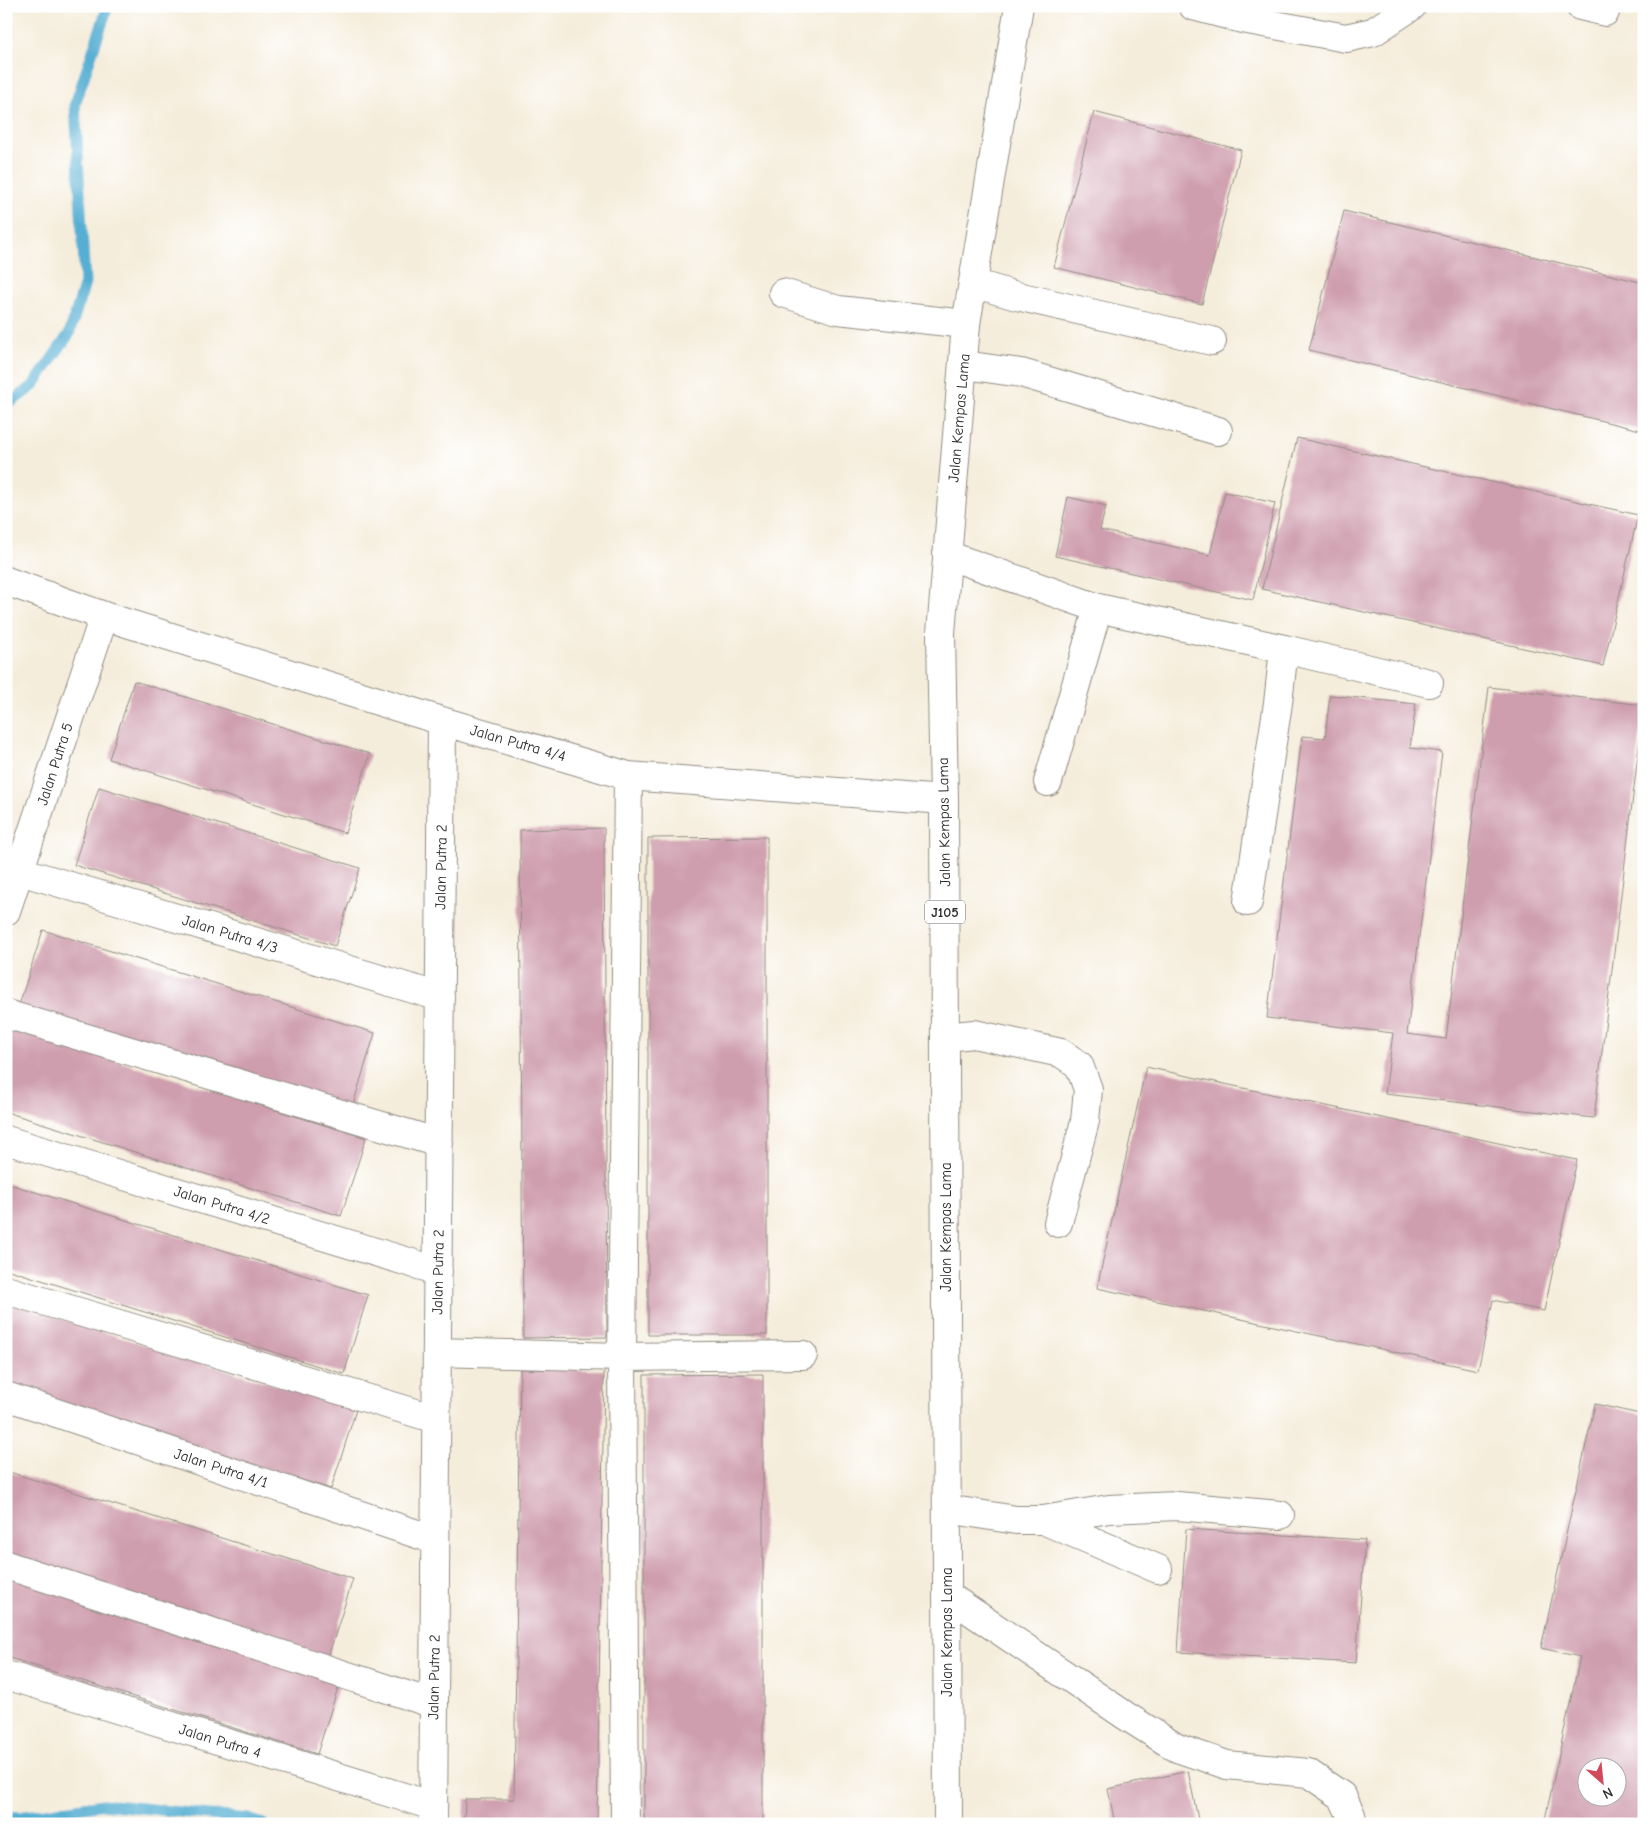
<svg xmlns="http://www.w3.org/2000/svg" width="1650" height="1830" font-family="'Comic Neue',sans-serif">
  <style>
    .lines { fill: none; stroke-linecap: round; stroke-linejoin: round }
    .stream { stroke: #56afd3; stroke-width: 11 }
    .building { fill: #cf9eae; fill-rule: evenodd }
    .minor-casing { stroke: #908c83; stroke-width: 30 }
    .major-casing { stroke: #908c83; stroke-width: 30 }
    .minor { stroke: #fff; stroke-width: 28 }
    .major { stroke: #fff; stroke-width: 28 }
    .labels { text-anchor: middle; stroke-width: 4; stroke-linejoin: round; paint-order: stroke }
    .shield { fill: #fff; stroke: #6b6b6b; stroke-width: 1 }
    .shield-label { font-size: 14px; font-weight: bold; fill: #2b2b2b }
    .street-label { font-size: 15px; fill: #2b2b2b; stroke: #fff }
  </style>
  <rect width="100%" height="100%" fill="#fff"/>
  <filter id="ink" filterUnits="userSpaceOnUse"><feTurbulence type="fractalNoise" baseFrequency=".02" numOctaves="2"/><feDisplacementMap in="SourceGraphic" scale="10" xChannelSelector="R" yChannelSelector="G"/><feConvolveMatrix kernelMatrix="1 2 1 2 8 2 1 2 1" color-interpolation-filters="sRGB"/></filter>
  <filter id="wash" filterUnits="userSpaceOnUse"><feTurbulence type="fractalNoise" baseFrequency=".0096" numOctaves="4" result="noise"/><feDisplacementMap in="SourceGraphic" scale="20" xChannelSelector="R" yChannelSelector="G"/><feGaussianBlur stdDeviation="1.12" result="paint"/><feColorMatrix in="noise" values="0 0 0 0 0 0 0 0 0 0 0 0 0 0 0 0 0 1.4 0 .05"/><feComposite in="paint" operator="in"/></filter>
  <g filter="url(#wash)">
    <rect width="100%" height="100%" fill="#f5eddb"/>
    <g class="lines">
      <path class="stream" d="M6 406 33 386 69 334 85 283 75 104 108 6
        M6 1816 20 1817 103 1804 248 1819 263 1824"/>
    </g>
    <g id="blocks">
      <path class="building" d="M1094 112 1241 150 1202 304 1054 267Z
        M1344 211 1644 283V431L1309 350Z
        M1297 438 1638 515 1603 666 1262 589Z
        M1225 492 1275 503 1253 600 1055 556 1068 497 1106 506 1100 530 1210 555Z
        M134 681 370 754 345 833 109 759Z
        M1489 687 1644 705 1594 1118 1385 1094 1393 1033 1267 1018 1302 736 1325 738 1330 695 1416 704 1410 748 1442 752 1407 1034 1446 1039Z
        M99 787 360 868 335 946 74 865Z
        M604 828 607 1337 523 1338 520 830Z
        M767 837V1335H648V838Z
        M43 930 375 1033 351 1111 18 1008Z
        M11 1028 366 1138 341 1216 6 1112V1041Z
        M1146 1067 1577 1160 1544 1311 1493 1300 1478 1370 1097 1288Z
        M6 1183 368 1295 344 1374 6 1269Z
        M6 1302 356 1410 331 1489 6 1388Z
        M520 1369 604 1370 597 1824H464L465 1799H514Z
        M763 1374V1824H644V1375Z
        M1595 1404 1644 1415V1824H1544L1580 1657 1541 1648ZM1588 1768H1618V1798H1588Z
        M6 1471 353 1579 328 1657 6 1557Z
        M1186 1529 1365 1540 1356 1663 1178 1652Z
        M6 1571 342 1675 317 1754 6 1657Z
        M1188 1771 1199 1824H1115L1108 1789Z"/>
    </g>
  </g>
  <g filter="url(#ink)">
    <use href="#blocks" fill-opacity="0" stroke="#908c83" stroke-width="1"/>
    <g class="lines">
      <g class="minor-casing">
        <path id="minor" d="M1193 6 1242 19 1346 38 1373 32 1412 6
          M1580 6 1605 12
          M973 283 1013 295 1212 341
          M783 293 838 310 966 324
          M964 365 1021 373 1218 431
          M947 555 1098 608 1284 649 1278 703 1248 902
          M6 581 104 616 442 721 628 776 944 800
          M1284 649 1429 683
          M1048 782 1098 608
          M20 871 440 997
          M6 911 104 616
          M6 1014 439 1143
          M945 1037 974 1034 1061 1053 1079 1065 1088 1089 1085 1121 1058 1223
          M6 1140 438 1271
          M6 1290 436 1419
          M437 1352 622 1357 803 1355
          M6 1396 435 1540
          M947 1509 1016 1520H1043L1109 1509 1177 1506 1280 1515
          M1043 1520 1158 1569
          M6 1565 434 1704
          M947 1595 1126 1716 1177 1748 1227 1765 1308 1773 1342 1796 1351 1815 1353 1824
          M6 1675 433 1806
          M433 1824 442 721
          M625 1824 622 1357 628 776"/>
      </g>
      <g class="major-casing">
        <path id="major" d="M948 1824 944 800 941 633 966 324 1019 6"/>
      </g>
      <use href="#minor" class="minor"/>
      <use href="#major" class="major"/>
    </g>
  </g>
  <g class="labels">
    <rect class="shield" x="925" y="900.5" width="40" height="23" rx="4"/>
    <g class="shield-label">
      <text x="945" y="917">J105</text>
    </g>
    <g class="street-label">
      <text transform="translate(959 418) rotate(-85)" y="5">Jalan Kempas Lama</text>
      <text transform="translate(518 743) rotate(16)" y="5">Jalan Putra 4/4</text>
      <text transform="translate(55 764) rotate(-72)" y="5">Jalan Putra 5</text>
      <text transform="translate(944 822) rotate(-91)" y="5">Jalan Kempas Lama</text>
      <text transform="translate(441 867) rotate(-89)" y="5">Jalan Putra 2</text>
      <text transform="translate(230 934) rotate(17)" y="5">Jalan Putra 4/3</text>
      <text transform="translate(222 1205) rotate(17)" y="5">Jalan Putra 4/2</text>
      <text transform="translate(946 1227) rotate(-90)" y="5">Jalan Kempas Lama</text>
      <text transform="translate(438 1272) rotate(-89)" y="5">Jalan Putra 2</text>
      <text transform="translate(221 1468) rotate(18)" y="5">Jalan Putra 4/1</text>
      <text transform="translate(947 1632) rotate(-90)" y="5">Jalan Kempas Lama</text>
      <text transform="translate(434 1677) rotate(-89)" y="5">Jalan Putra 2</text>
      <text transform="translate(220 1741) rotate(17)" y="5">Jalan Putra 4</text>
    </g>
  </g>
  <rect width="1650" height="1830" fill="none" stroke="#fff" stroke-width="25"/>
  <g transform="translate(1602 1782) rotate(153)"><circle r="24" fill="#ffffff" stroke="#aaaaaa"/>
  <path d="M0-4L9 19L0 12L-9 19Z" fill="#d1495b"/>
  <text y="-8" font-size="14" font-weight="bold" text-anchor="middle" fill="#2b2b2b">N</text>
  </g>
</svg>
